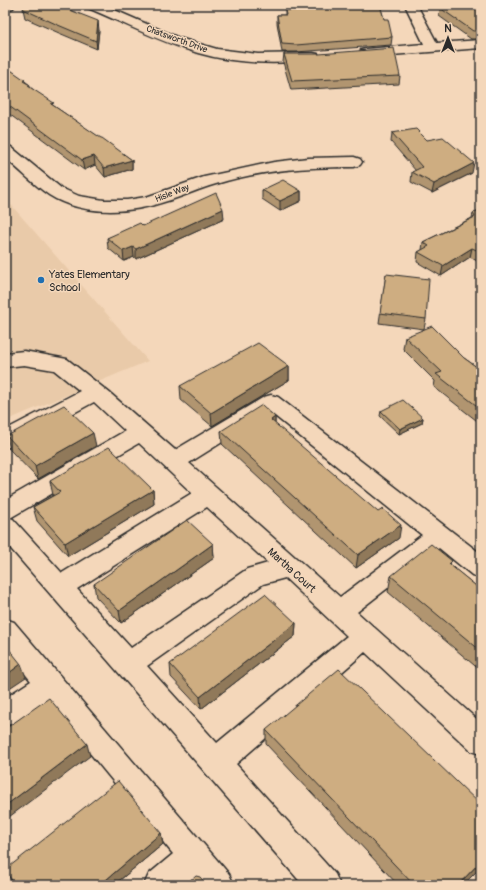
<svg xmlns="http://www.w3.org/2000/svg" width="486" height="890" font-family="Pangolin,sans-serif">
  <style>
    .built { fill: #e9caa9 }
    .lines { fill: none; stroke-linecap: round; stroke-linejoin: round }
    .minor-casing { stroke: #2b2b2b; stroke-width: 3 }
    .minor { fill: #f4d7ba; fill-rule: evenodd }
    .wall { fill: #b1956f; stroke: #2b2b2b }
    .shaded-wall { fill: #90795a; stroke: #2b2b2b }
    .building { fill: #cead81; stroke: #2b2b2b }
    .poi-dot { fill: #1f6fb2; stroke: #f4d7ba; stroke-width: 1.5 }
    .labels { text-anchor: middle; stroke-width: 3; stroke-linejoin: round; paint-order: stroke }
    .far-street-label { font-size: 9px; fill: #2b2b2b; stroke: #f4d7ba }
    .poi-label { font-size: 11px; fill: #2b2b2b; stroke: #f4d7ba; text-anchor: start }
    .street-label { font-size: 11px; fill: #2b2b2b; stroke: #f4d7ba }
  </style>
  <rect width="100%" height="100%" fill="#f4d7ba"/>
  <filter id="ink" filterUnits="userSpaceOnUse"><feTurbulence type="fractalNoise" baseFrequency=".025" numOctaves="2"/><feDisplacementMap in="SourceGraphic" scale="8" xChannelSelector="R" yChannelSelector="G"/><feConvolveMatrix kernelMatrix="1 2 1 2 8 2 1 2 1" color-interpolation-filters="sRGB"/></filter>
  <g filter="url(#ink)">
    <path class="built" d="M5 198 148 361 5 421Z"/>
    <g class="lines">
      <g class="minor-casing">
        <path id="minor" d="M5 5H15L13 8 5 11Z
          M86 5H103L179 38 217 49 258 54 313 53 318 54 320 57 318 60 313 61C274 64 236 64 198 53 160 42 124 23 88 8Z
          M405 5H417L437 43 481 40V48L366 57 361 56 359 53 361 50 366 49 424 44Z
          M5 145 11 147 61 188 79 196 104 200H127L146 197 204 177 274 162 308 158 354 157 360 159 362 162 360 165 354 167C307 167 261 170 216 184 198 189 182 197 164 202 129 214 82 216 49 195 33 184 20 170 5 158Z
          M24 351 67 359 111 394 175 450 264 397 271 395 278 397 481 554V578L472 575 439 548 357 612 481 723V754L471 751 365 652 236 764 335 874 340 885H303L5 542V500L125 431 94 402 13 446 5 448V430L80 391 54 370 24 365 5 367V353ZM270 412 422 535 340 597 189 463ZM139 443 192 493 62 573 13 519 10 518ZM207 507 268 563 247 569 131 648 77 589ZM285 578 347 636 217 743 147 666 263 584Z
          M5 619 14 622 229 874 234 885H198L192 878 185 885H144L149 874 173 854 47 701 15 722 5 726V698L31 681 5 649Z"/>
      </g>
      <use href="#minor" class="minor"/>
    </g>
    <path class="wall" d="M310 5H380L384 19 392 37 391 45 296 52H282L277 23V15H285V10H311Z
      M481 7V39H471L439 16 440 8Z
      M23 9 99 30 97 49 59 33 25 18Z
      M284 54 400 76 399 84 291 90 283 62Z
      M5 66 30 85V87L54 106 132 160V169L105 177 95 165 84 170 5 111Z
      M392 133 427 140 472 173 432 193 411 182 412 172 416 171 391 142Z
      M262 190 301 191V201L280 211 262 199Z
      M481 209V258L477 261 470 257 441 276 417 262 418 252 422 250 423 242 472 218 473 213Z
      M224 219 136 259 134 257 124 261 108 248 107 238 143 226Z
      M386 274 426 319 424 329 379 323Z
      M405 337 464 358 481 370V424L434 387 435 381 403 349Z
      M289 366V380L212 426 181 400 180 386Z
      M381 411 423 418 422 423 399 434 380 416Z
      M275 417V424L399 538 356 568 222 444 221 431Z
      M7 436 96 446 38 479 10 450Z
      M50 481 153 490 154 504 68 556 37 521 33 507 54 495H53Z
      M213 544 214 558 121 623 96 597 94 584Z
      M451 566 481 590V671L388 592 391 576Z
      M296 623 295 636 201 709 171 677 170 664Z
      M266 730 481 805V867L463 885H398L266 744Z
      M161 833 163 844 114 885H14L5 870Z"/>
    <path class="shaded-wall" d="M98 21 99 30 97 49 96 41Z
      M94 156 95 165 84 170 82 160Z
      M132 160V169L105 177 104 168Z
      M474 163 472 173 432 193 434 184Z
      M301 191V201L280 211V201Z
      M223 209 224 219 136 259V249Z
      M133 247 134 257 124 261 123 251Z
      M472 248 470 257 441 276 443 266Z
      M481 250V258L477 261 479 251Z
      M289 366V380L212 426 211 413Z
      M275 417V431L271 420Z
      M423 418 422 423 399 434 400 429Z
      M93 433 96 446 38 479 35 466Z
      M153 490 154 504 68 556 65 543Z
      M401 525 399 538 356 568 358 555Z
      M213 544 214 558 121 623 119 611Z
      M296 623 295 636 201 709 200 697Z
      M21 664 26 677 5 691V676Z
      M87 744 90 756 5 820V806Z
      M161 833 163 844 114 885H100Z
      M481 861V867L463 885H458Z"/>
    <path class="building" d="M25 5H57L98 21 96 41 58 25 23 9Z
      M312 5H380L384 19H388L392 37 296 45 282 44 277 15H286L285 10H312Z
      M481 7V30L473 31 440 8Z
      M394 48 400 76 292 81 284 54H319Z
      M5 66 25 80 23 81 30 85 28 86 54 103 51 104 101 138H102L132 160 104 168 94 156 82 160 5 103Z
      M416 129 427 140 443 137 474 163 434 184 412 172 422 167 392 133Z
      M283 180 301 191 280 201 262 190Z
      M216 193 223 209 136 249 133 247 123 251 107 238 140 223 143 226Z
      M481 209V250L479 251 472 248 443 266 418 252 429 246 423 242 475 217 473 213Z
      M386 274 429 279 426 319 380 313Z
      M432 326 464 358 481 370V409L436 374 442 372 405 337Z
      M258 343 289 366 211 413 180 386Z
      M403 400 423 418 400 429 381 411Z
      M64 405 93 433 35 466 7 436Z
      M262 405 275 417 271 420 378 512 383 509 401 525 358 555 221 431Z
      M109 447 153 490 65 543 33 507 60 492 50 481Z
      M187 520 213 544 119 611 94 584Z
      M431 544 452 561 449 564 481 590V651L391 576Z
      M265 594 296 623 200 697 170 664Z
      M5 644 21 664 5 676Z
      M339 669 481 805V861L458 885H414L266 730Z
      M49 698 87 744 5 806V729Z
      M118 781 161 833 100 885H15L5 870Z
      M196 876 200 877 207 885H186Z"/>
  </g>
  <circle class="poi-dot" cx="41" cy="280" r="4"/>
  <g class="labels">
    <g class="far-street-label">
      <text transform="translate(177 39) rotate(20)" y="3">Chatsworth Drive</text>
      <text transform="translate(172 193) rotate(-21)" y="3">Hisle Way</text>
    </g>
    <g class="poi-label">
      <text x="49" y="278">Yates Elementary<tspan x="49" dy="13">School</tspan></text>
    </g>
    <g class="street-label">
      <text transform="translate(292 570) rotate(42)" y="4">Martha Court</text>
    </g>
  </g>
  <rect width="486" height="890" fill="none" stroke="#f4d7ba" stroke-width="20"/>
  <rect x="10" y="10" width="466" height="870" fill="none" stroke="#2b2b2b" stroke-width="1.5" filter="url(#ink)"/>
  <g transform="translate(448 38)" stroke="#f4d7ba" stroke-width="3" paint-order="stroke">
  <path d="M0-3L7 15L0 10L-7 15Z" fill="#2b2b2b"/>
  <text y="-6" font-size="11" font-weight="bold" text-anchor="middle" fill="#2b2b2b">N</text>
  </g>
</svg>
